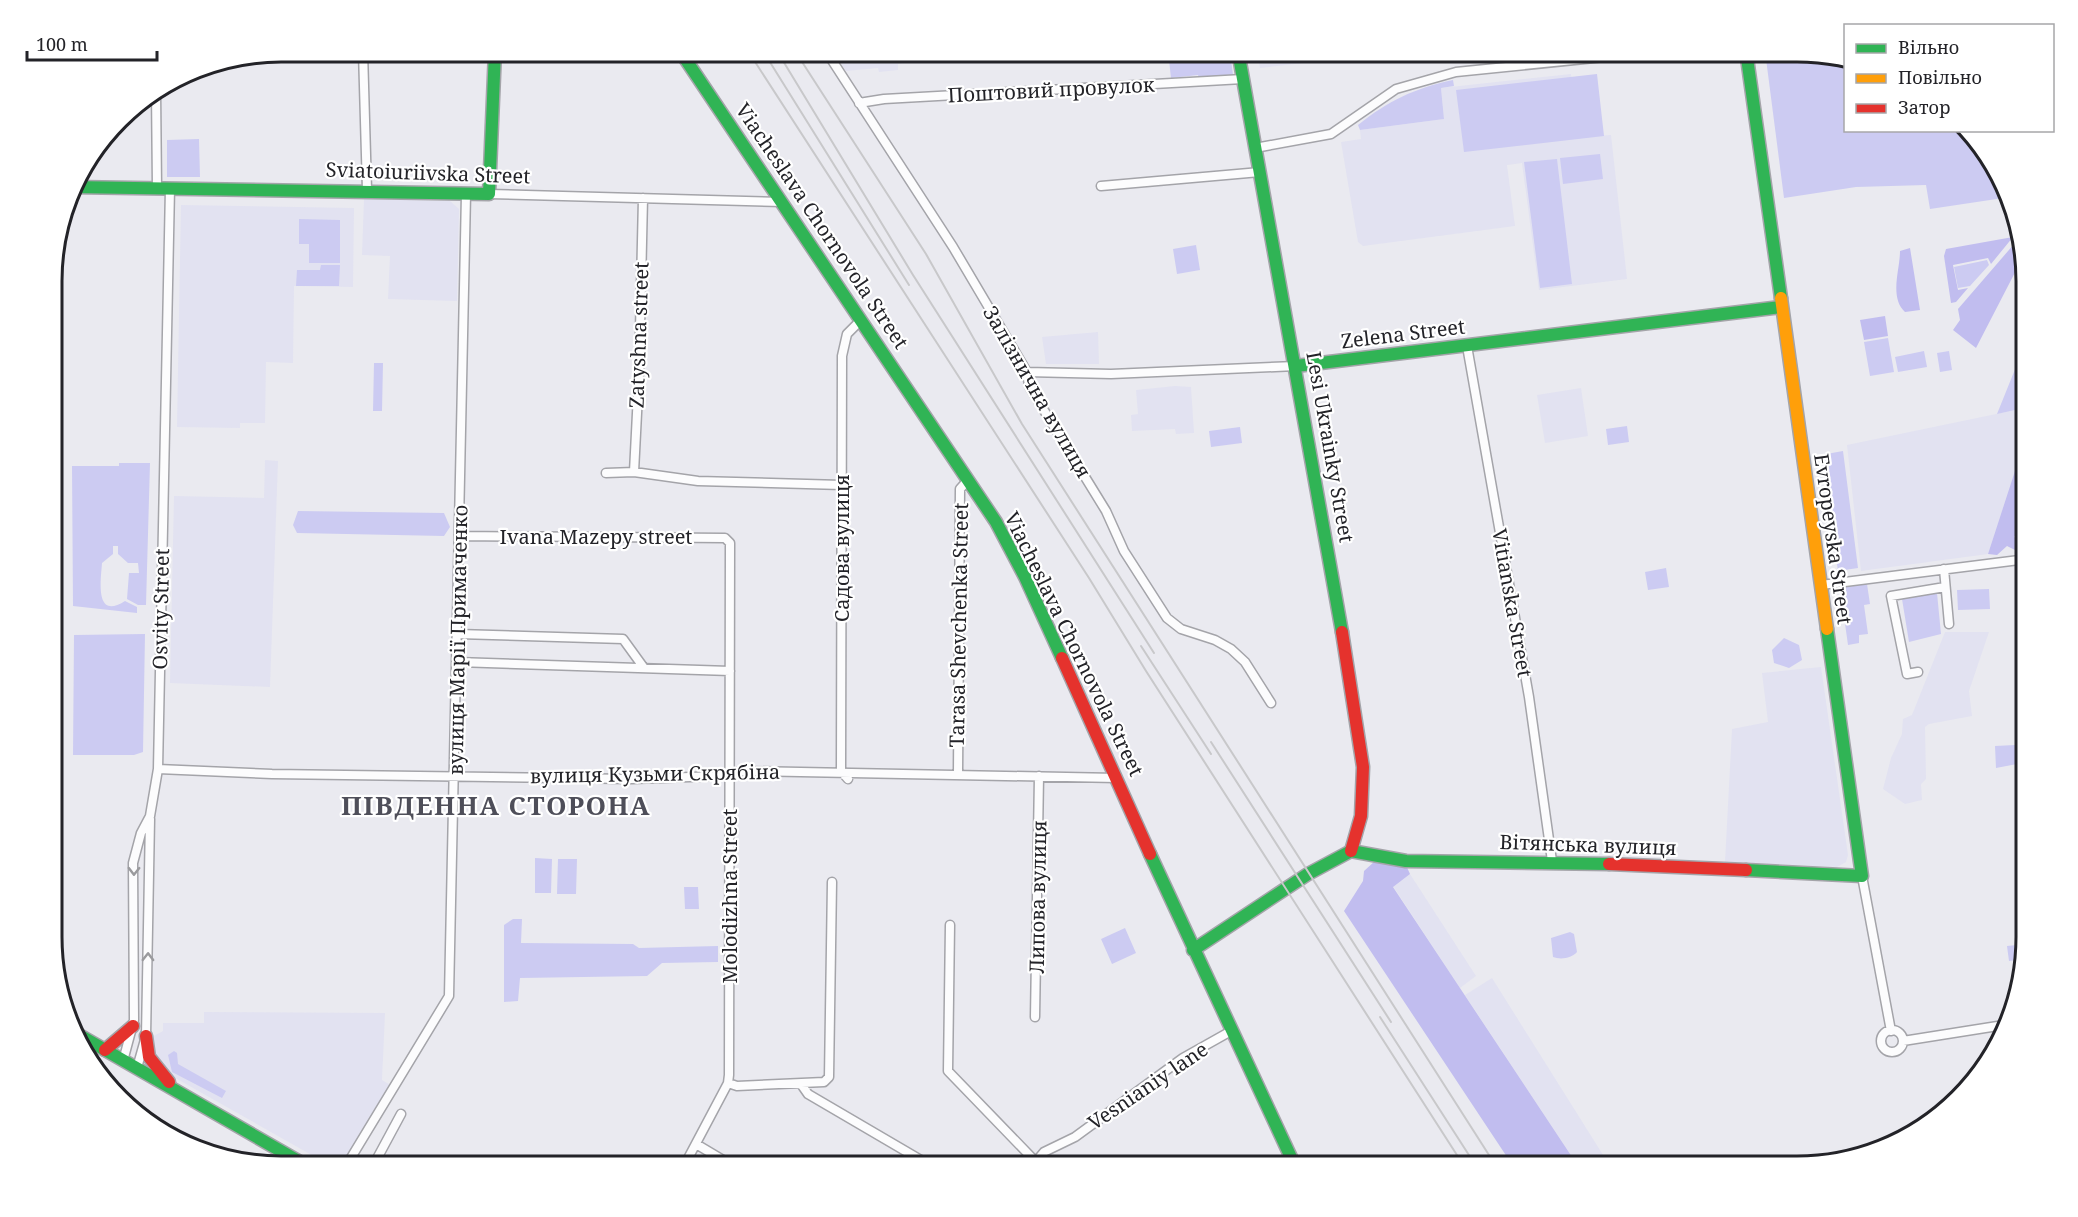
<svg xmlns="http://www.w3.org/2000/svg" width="2078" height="1217" font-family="'Noto Serif',serif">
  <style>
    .built { fill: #e2e2f1 }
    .green { fill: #cccbf2 }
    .forest { fill: #c1bdef }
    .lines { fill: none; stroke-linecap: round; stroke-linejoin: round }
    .street-casing { stroke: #a4a4a9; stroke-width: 11 }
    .fast-casing { stroke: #a4a4a9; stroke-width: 15 }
    .slow-casing { stroke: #a4a4a9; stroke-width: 15 }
    .jam-casing { stroke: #a4a4a9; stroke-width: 15 }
    .street { stroke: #fcfcfd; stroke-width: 8 }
    .fast { stroke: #30b455; stroke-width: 12 }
    .slow { stroke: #ff9f0a; stroke-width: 12 }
    .jam { stroke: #e5322d; stroke-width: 12 }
    .rail { stroke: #c8c8ca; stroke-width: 2 }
    .oneway { stroke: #9a9a9d }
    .labels { text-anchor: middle; stroke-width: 4.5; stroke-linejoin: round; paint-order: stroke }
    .street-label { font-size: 20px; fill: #232328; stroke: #fff }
    .district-label { font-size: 26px; font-weight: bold; letter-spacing: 1.5px; fill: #4e4e59; stroke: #fff }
    .rim { fill: none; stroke: #232328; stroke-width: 3 }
  </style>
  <rect width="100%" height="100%" fill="#eaeaf0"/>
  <path class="built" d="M833 51H907L910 62 898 64V70L879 72 878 68 846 71Z
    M1257 51H1382L1383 54 1260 68Z
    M1571 74 1579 137 1611 135 1627 279 1539 290 1522 163 1507 165 1515 226 1363 246 1358 242 1341 142 1361 139 1360 130 1444 119 1441 88Z
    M364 199 450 201 459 209 457 301 388 299 390 256 362 255Z
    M181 205 354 208 353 287 294 286 293 363 266 362 265 423H240V428L177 427Z
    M1098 332 1099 364H1046L1042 337Z
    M1175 386 1191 387 1194 433 1176 434 1175 429 1132 431 1131 415 1138 414 1136 390Z
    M1581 388 1588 436 1545 443 1537 395Z
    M2025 408 2026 437 1988 554 1861 571 1847 445Z
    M265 460 278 461 270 687 170 683 174 496 264 498Z
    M1945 632H1989L1969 691 1972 716 1929 724 1925 727 1926 779 1921 784 1922 800 1905 804 1883 789 1891 758 1902 734 1903 719 1912 715Z
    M1821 667 1848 855 1846 862 1837 867 1725 862 1732 729 1768 722 1762 673Z
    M1410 874 1476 976 1460 988 1393 886Z
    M1492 978 1610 1166H1578L1465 995Z
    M204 1012 385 1013 382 1080 392 1086 344 1164 331 1166 170 1075 157 1063 150 1038 163 1031V1023H204Z"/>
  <path class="green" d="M1168 51H1230L1233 75 1199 79 1198 75 1171 78Z
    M1765 51H1798L1845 57 1846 130 1964 131 1989 153 2010 197 1930 209 1926 185 1856 187 1784 198Z
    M1597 74 1604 136 1464 152 1456 90Z
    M1453 80 1454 86 1441 88 1444 119 1360 130 1358 125C1388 101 1415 88 1453 80Z
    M199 139 200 177H167V140Z
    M1600 154 1603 179 1563 184 1560 158Z
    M1557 159 1572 284 1540 288 1524 162Z
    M299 219 340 220V263H309V244H299Z
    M1196 245 1200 270 1177 274 1173 249Z
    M1987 260 1989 265 1970 286 1958 288 1954 267Z
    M321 265H340L339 286H296L297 270H320Z
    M1888 338 1894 372 1870 376 1864 342Z
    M2026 342V410L2024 408 1997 414Z
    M1924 351 1927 367 1898 372 1895 357Z
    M1949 351 1952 370 1940 372 1937 353Z
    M374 363H383L382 411H373Z
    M1627 426 1629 442 1608 445 1606 429Z
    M1240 427 1242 443 1211 447 1209 431Z
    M1843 451 1858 568 1838 571 1821 455Z
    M119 463H150L146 605H138L127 599 129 573H139L138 563H128L118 554V546H113V554L102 563C101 579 94 621 125 601L137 607V613L73 606 72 466H119Z
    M298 511 444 513 450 527 444 536 297 533 293 525Z
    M1666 568 1669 587 1648 590 1645 572Z
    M1867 584 1870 604 1864 605 1868 634 1859 635V643L1848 645 1840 588Z
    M1989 589 1990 609 1958 610 1957 590Z
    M1937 593 1941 634 1909 642 1902 599Z
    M145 634 143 752 134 755H73L74 635Z
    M1784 638 1799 645 1802 660 1789 668 1774 663 1772 650Z
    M2015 745 2017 764 1996 768 1995 746Z
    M535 858 552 859 551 893H535Z
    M558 859H577L576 894H557Z
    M684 887H698L699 909H685Z
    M513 919H522L521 943 633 944 639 948 718 946V962L662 963 647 976 520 978 518 1001 504 1002V925Z
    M1125 928 1136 953 1112 964 1101 939Z
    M1570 932 1574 934 1577 952C1572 958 1561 960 1553 957L1551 938Z
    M2027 944 2024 959 2009 961 2007 946Z
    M174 1051 177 1053 178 1064 226 1091 222 1098 172 1072 168 1055Z"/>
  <path class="forest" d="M2021 236 2024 255 1976 348 1953 330 1960 320 1958 309Z
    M2013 237 1991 264 1988 258 1953 265 1958 290 1968 288 1956 302 1951 303 1944 256 1946 249Z
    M1910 248 1920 310 1905 312C1889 297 1900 270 1900 251Z
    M1885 316 1888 336 1864 340 1860 320Z
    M2026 437V526L2014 537 2026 540V548L2021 553 2007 546 1997 555 1988 554Z
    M1375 861 1405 863 1410 874 1393 887 1578 1166H1513L1344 911 1363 881 1364 871Z"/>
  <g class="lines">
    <g class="street-casing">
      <path id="street" d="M363 51 367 190
        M826 51 953 247 1027 372 1029 386 1106 511 1124 551 1167 618 1181 629 1215 640 1231 649 1245 662 1271 703
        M156 91 157 188
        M859 103 884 99 1243 79
        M1255 148 1331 134 1396 89 1456 72 1663 51
        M1101 186 1260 172
        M489 194 782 202
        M1467 346 1529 697 1552 861
        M1027 372 1111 374 1296 366
        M634 472 639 374 643 198
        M606 473 634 472 698 481 842 485
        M460 536 725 538 730 543 729 1075 728 1083 684 1166
        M1944 569 1949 624
        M1821 585 2027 559
        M458 634 623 639 644 668
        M457 662 730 671
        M1918 672 1907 674 1891 596 1945 587
        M158 769 272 774 632 779 719 776 743 771 1117 778
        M958 774 960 489 968 480
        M848 779 841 771 842 356 847 334 861 320
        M1862 876 1891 1031
        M950 925 948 1071 1035 1161
        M1035 1017 1039 776
        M1881 1041a11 11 0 1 1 22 0a11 11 0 1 1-22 0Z
        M1903 1041 2004 1025
        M123 1061 134 1020 133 863 141 833 150 816 158 769 170 188
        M137 1068 146 1036 150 819
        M728 1083 737 1086 824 1082 829 1077 832 882
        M801 1084 808 1094 931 1166
        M696 1144 733 1166
        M1034 1164 1044 1152 1075 1137 1183 1058 1231 1031
        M346 1166 449 996 466 194
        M373 1166 401 1114"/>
    </g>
    <g class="fast-casing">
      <path id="fast" d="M680 51 996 522 1025 577 1062 658
        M1238 51 1342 632
        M1746 51 1781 298
        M72 187 489 194 495 51
        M1296 366 1781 307
        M1150 854 1295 1166
        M1746 870 1862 876 1827 629
        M1193 950 1308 874 1351 851 1406 861 1609 864
        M79 1035 307 1166"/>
    </g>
    <g class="slow-casing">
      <path id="slow" d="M1781 298 1827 629"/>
    </g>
    <g class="jam-casing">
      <path id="jam" d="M1342 632 1363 767 1361 816 1351 851
        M1062 658 1150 854
        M1609 864 1746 870
        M146 1036 149 1057 169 1082
        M105 1050 133 1026"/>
    </g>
    <use href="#street" class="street"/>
    <use href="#fast" class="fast"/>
    <use href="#slow" class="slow"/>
    <use href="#jam" class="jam"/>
    <path class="rail" d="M748 51 1089 578 1146 671 1464 1166
      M763 51 909 285
      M777 51 913 275 1154 653
      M795 51 926 254 1022 424 1496 1166
      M1141 646 1211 754
      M1211 742 1391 1022
      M1380 1017 1476 1166"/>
  </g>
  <defs><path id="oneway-chevron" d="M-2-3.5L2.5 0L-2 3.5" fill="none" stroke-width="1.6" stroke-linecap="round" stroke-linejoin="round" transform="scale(1.5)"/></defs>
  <g class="oneway">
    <use href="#oneway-chevron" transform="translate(134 871) rotate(91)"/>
    <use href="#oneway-chevron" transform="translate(148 957) rotate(-89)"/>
  </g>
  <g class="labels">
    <g class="street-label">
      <text transform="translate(1051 90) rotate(-3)" y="7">Поштовий провулок</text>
      <text transform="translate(428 173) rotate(2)" y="7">Sviatoiuriivska Street</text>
      <text transform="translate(822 226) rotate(56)" y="7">Viacheslava Chornovola Street</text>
      <text transform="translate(1403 334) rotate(-7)" y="7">Zelena Street</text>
      <text transform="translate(639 335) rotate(-88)" y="7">Zatyshna street</text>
      <text transform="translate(1037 392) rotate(60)" y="7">Залізнична вулиця</text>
      <text transform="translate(1330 447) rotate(80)" y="7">Lesi Ukrainky Street</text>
      <text x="596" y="544">Ivana Mazepy street</text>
      <text transform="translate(1833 539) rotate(82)" y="7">Evropeyska Street</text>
      <text transform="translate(842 548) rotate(-90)" y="7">Садова вулиця</text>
      <text transform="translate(1512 603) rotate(80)" y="7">Vitianska Street</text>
      <text transform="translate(161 609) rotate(-89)" y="7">Osvity Street</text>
      <text transform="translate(959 625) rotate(-89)" y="7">Tarasa Shevchenka Street</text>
      <text transform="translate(458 640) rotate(-89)" y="7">вулиця Марії Примаченко</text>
      <text transform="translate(1074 644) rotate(64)" y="7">Viacheslava Chornovola Street</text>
      <text transform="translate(655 774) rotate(-1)" y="7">вулиця Кузьми Скрябіна</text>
      <text transform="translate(1588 845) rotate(2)" y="7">Вітянська вулиця</text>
      <text transform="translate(730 896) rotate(-90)" y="7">Molodizhna Street</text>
      <text transform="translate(1038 897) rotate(-89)" y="7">Липова вулиця</text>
      <text transform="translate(1148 1086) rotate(-34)" y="7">Vesnianiy lane</text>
    </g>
    <g class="district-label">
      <text x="496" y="815">ПІВДЕННА СТОРОНА</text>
    </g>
  </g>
  <path d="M0 0H2078V1217H0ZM281 62H1797A219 219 0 0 1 2016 281V937A219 219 0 0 1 1797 1156H281A219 219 0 0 1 62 937V281A219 219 0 0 1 281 62Z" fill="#fff" fill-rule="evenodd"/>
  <path class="rim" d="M281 62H1797A219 219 0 0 1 2016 281V937A219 219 0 0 1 1797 1156H281A219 219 0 0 1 62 937V281A219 219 0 0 1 281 62Z"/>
  <rect x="1844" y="24" width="210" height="108" fill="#ffffff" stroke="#a7a7a9" stroke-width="1.5"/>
  <rect x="1856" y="44" width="30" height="9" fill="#30b455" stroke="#a7a7a9" stroke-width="1.5"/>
  <text x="1898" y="54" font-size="18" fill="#232328">Вільно</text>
  <rect x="1856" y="74" width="30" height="9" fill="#ff9f0a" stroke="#a7a7a9" stroke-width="1.5"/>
  <text x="1898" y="84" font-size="18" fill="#232328">Повільно</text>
  <rect x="1856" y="104" width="30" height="9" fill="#e5322d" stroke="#a7a7a9" stroke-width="1.5"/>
  <text x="1898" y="114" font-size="18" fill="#232328">Затор</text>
  <path d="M27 51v9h130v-9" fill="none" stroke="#232328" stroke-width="3"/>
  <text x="36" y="51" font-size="18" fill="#232328" stroke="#ffffff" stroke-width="4.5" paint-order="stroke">100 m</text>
</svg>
